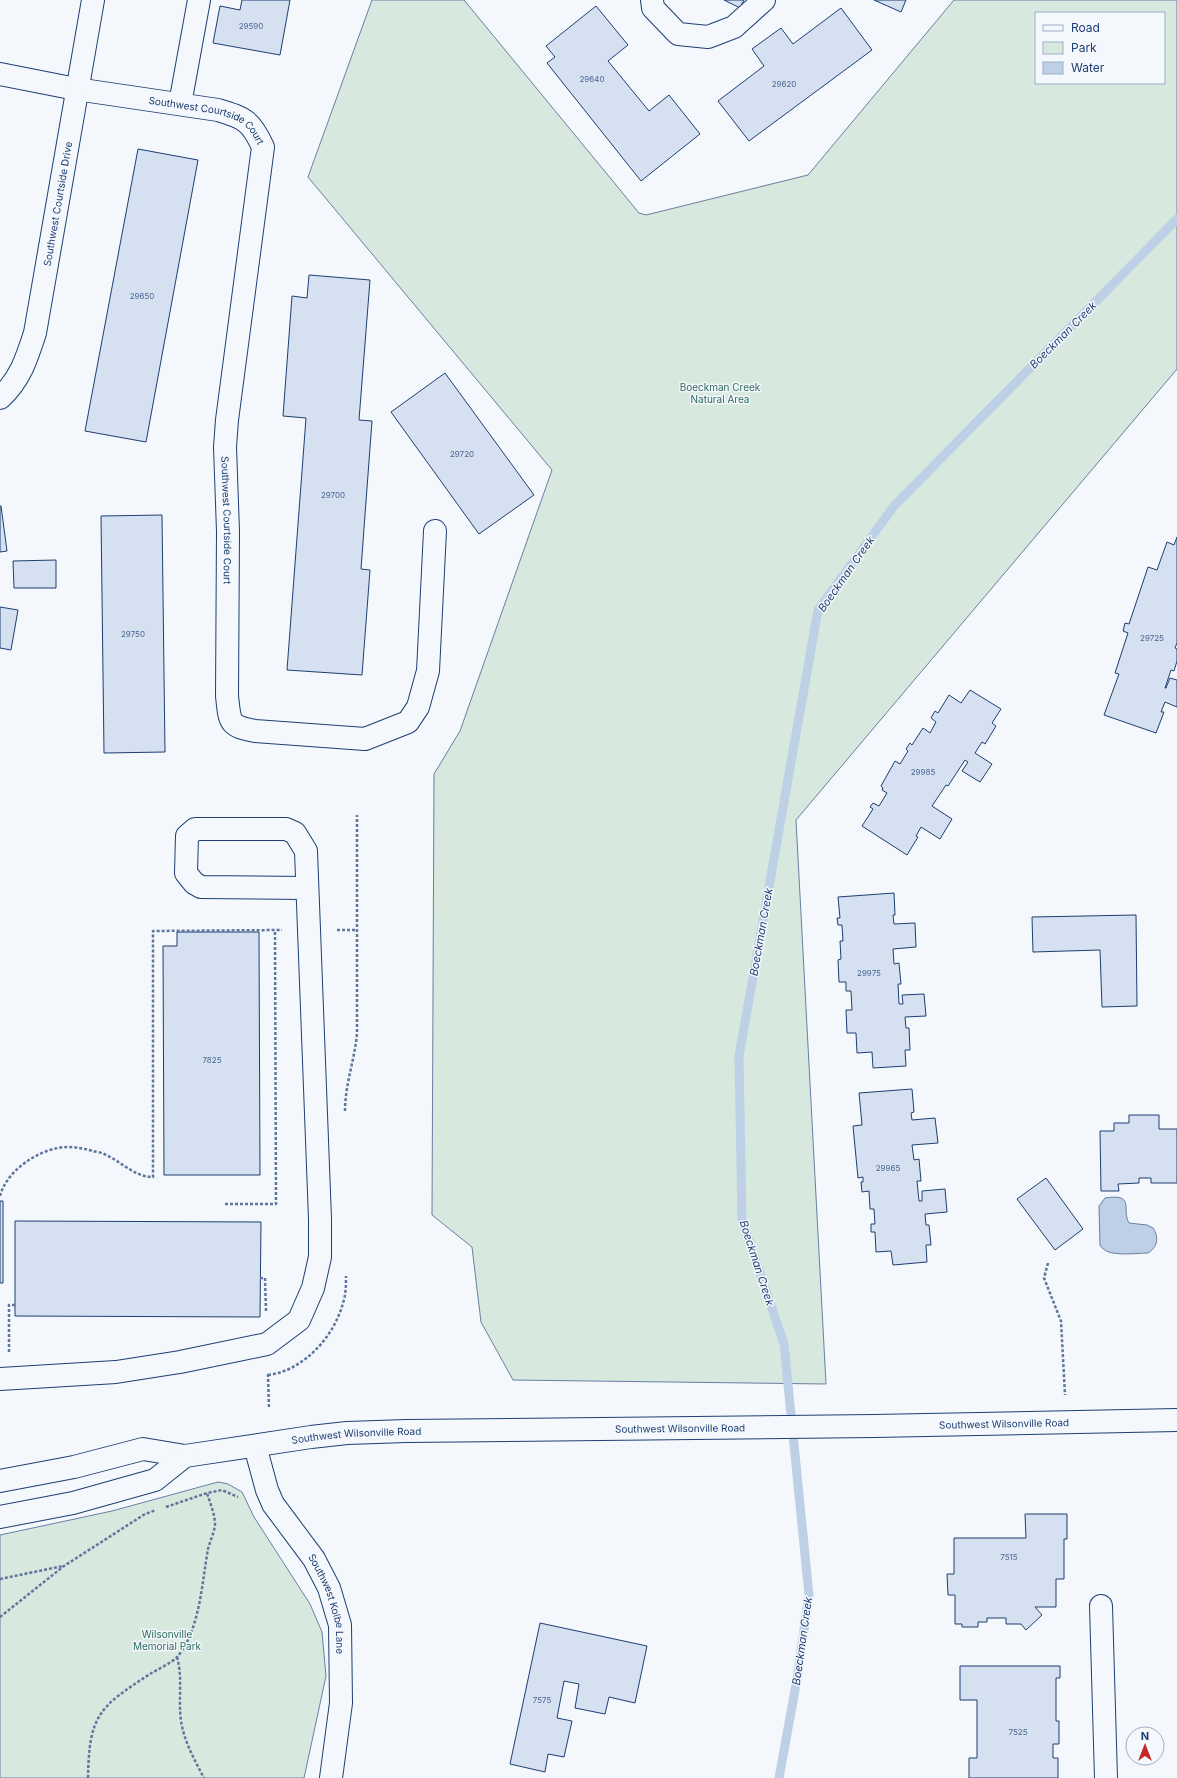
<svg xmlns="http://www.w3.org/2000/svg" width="1177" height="1778" font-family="Inter,sans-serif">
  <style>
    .green { fill: #d7e8df; stroke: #687fa3; fill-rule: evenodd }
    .water { fill: #bed0e5; stroke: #687fa3 }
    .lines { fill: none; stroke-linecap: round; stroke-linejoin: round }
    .stream { stroke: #bed0e5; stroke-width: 9 }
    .building { fill: #d5e0f0; stroke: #1d3f73 }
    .minor-casing { stroke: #1d3f73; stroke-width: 24 }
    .major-casing { stroke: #1d3f73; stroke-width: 24 }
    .path { stroke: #5e769c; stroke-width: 2.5; stroke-dasharray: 3 2; stroke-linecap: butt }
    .minor { stroke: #f4f7fb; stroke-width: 22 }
    .major { stroke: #f4f7fb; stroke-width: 22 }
    .labels { text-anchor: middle; stroke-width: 3; stroke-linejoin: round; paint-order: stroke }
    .number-label { font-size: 8px; fill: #4b6792 }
    .street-label { font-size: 10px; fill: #1d3f73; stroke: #f4f7fb }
    .park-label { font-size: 10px; fill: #2c6c60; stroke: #f4f7fb }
    .water-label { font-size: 11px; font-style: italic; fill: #1d3f73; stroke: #f4f7fb }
  </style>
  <rect width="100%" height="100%" fill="#f4f7fb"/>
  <path class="green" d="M372 0H464L639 213 646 215 808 175 954 0H1177V369L796 820 826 1384 513 1380 481 1322 472 1247 432 1215 434 774 460 731 552 470 308 177ZM1036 13H1164V83H1036Z
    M218 1482 228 1484 242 1492 254 1517 310 1604 322 1632 326 1676 304 1778H0V1535L112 1511Z"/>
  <path class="water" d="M1105 1198C1136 1193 1121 1210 1129 1223L1147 1225 1153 1228C1159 1237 1158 1247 1148 1253 1135 1253 1106 1258 1100 1245L1099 1206Z"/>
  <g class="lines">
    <path class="stream" d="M779 1778 797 1679 809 1595 784 1344 742 1220 739 1056 818 610 894 506 1177 219"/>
  </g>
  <path class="building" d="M242 0H290L280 55 213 43 220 6 240 10Z
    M724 0H744L740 8Z
    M874 0H906L901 12Z
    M596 6 628 45 608 61 649 111 669 95 700 134 641 181 547 63 555 57 546 46Z
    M841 8 872 50 749 141 718 101 764 66 752 49 781 28 793 44Z
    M138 149 198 160 146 442 85 431Z
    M309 275 370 280 359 420 372 421 361 569 370 570 362 675 287 670 306 418 283 416 292 296 307 298Z
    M445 373 534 495 479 534 391 412Z
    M0 506H1L7 551 0 552Z
    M162 515 165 752 104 753 101 516Z
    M1177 537V643L1175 648 1177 649V661L1174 671 1171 670 1165 688H1166L1170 678 1177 680V707L1165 702 1161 712H1164L1156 733 1104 715 1119 674 1115 673 1128 633 1123 631 1125 623 1129 624 1148 567 1157 570 1167 542 1174 545Z
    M56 560V588H14L13 561Z
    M0 607 18 610 11 650 0 648Z
    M970 690 1001 709 992 723 996 726 985 744 982 742 975 753 992 764 980 782 962 771 968 762 965 760 948 786 946 785 932 806 952 819 940 839 921 827 916 836 918 837 907 855 862 826 873 809 870 807 873 803 879 806 887 793 882 790 883 788 881 786 895 761 900 764 908 751 906 749 910 743 912 745 923 728 930 733 936 722 931 718 935 711 938 713 949 695 961 703Z
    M894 893 895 915H893L894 924 915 923 916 947 893 949 894 964 899 963 901 984H898L899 1004H903L902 995 924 994 926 1016 905 1017 906 1028H909L910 1050H905L906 1066 873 1068 872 1052 857 1053 856 1033H847L846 1010H852L851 991H846V982H839L838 960 841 959 840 941H843L842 925H838L837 918H840L838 897Z
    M1136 915 1137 1006 1102 1007 1100 950 1033 952 1032 917Z
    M177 932H259L260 1175H164L163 946H177Z
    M912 1089 914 1112 911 1113 912 1120 935 1118 938 1143 912 1145 914 1160 919 1159 921 1181H917L919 1201H922V1191L945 1189 947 1212 925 1214 926 1225H929L931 1245H926L927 1262 893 1265 891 1251 876 1252 875 1232H871V1224H875L874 1209H870L869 1191 862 1192 861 1182H863V1177L858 1178 853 1126 862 1125 859 1093Z
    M1129 1115H1159V1129H1177V1183H1151V1178H1139V1183L1118 1184 1119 1191H1101L1100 1131H1114V1123H1129Z
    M1046 1178 1083 1229 1055 1250 1017 1199Z
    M0 1201H3V1283H0Z
    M15 1221 261 1222 260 1317 15 1316Z
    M1025 1514H1067V1539H1064V1579H1056V1607H1035L1042 1615 1026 1630 1021 1624H1006V1618H987V1622H978V1627H962V1624H955V1595H948L947 1574H954V1538H1026Z
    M540 1623 647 1646 635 1703 609 1697 605 1714 575 1708 579 1684 564 1681 557 1718 572 1721 564 1757 548 1754 545 1772 510 1764Z
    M960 1666H1060V1678H1056V1721H1059V1744H1053V1758H1058V1778H969V1758H977V1700H960Z"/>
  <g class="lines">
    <g class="minor-casing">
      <g id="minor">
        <path d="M652 0 653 8 678 34 708 37 734 27 764 0"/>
        <path id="s1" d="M0 74 76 89 218 110C245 118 251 121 263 147L227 420 225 447 228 531 227 696C230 722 228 726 255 731L365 739 408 722 418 707 428 671 435 531"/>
        <path d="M180 104 199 0"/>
        <path id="s2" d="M0 398C20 380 27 358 35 333L93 0"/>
        <path d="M0 1379 116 1372 180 1362 267 1344 299 1320 313 1288 320 1257V1219L306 851 295 833 286 829H195L187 836 186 873 194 883 201 887 307 888"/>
        <path id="s3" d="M255 1446 267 1490 273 1504 314 1559 329 1588 340 1625 341 1703 331 1778"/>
        <path d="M1101 1606 1106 1778"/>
      </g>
    </g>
    <g class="major-casing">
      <g id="major">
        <path id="s4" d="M0 1481 74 1467 143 1449 185 1456 311 1437 347 1433 406 1431 874 1426 1177 1420"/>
        <path d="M0 1517 73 1503 155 1480 185 1456"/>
      </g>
    </g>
    <path class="path" d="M337 930H357
      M345 1111C345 1084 355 1059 357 1033V815
      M0 1196C7 1169 42 1147 68 1147 77 1147 85 1149 93 1151 96 1152 101 1152 104 1154 121 1161 134 1177 153 1177V931L282 930
      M225 1204H276L275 930
      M1048 1263 1044 1278 1061 1321 1065 1395
      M260 1278H265L266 1311
      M9 1352V1305H15
      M268 1374 269 1409
      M268 1375C303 1371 334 1337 343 1303 346 1294 346 1285 346 1276
      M166 1507 207 1493 222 1490 238 1497
      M0 1579 63 1566
      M0 1617 64 1566 145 1514 156 1510
      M177 1657C183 1678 178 1699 181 1721 184 1741 195 1761 204 1778
      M88 1778C89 1715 99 1707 150 1674 158 1669 172 1663 178 1656 200 1629 202 1582 208 1549 210 1541 214 1533 215 1525 215 1514 210 1503 207 1493"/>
    <use href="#minor" class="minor"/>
    <use href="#major" class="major"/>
  </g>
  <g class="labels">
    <g class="number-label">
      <text x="251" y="29">29590</text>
      <text x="592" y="82">29640</text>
      <text x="784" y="87">29620</text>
      <text x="142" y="299">29650</text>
      <text x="462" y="457">29720</text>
      <text x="333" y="498">29700</text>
      <text x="133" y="637">29750</text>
      <text x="1152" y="641">29725</text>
      <text x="923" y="775">29985</text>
      <text x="869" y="976">29975</text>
      <text x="212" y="1063">7825</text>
      <text x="888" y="1171">29965</text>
      <text x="1009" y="1560">7515</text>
      <text x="542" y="1703">7575</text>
      <text x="1018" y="1735">7525</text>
    </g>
    <g class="street-label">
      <text dy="4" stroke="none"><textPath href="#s1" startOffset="215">Southwest Courtside Court</textPath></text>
      <text dy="4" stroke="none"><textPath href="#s2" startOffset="206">Southwest Courtside Drive</textPath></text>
      <text dy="4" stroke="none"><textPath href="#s1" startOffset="658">Southwest Courtside Court</textPath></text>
      <text dy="4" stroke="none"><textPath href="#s4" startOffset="1010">Southwest Wilsonville Road</textPath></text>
      <text dy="4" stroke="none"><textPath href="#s4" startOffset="686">Southwest Wilsonville Road</textPath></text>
      <text dy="4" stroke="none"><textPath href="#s4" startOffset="362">Southwest Wilsonville Road</textPath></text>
      <text dy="4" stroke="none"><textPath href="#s3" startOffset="177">Southwest Kolbe Lane</textPath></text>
    </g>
    <g class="park-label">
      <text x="720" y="391">Boeckman Creek<tspan x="720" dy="12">Natural Area</tspan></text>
      <text x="167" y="1638">Wilsonville<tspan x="167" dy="12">Memorial Park</tspan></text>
    </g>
    <g class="water-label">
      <text transform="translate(1063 335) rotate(-45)" y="4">Boeckman Creek</text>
      <text transform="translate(846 574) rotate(-55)" y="4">Boeckman Creek</text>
      <text transform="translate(761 932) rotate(-80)" y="4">Boeckman Creek</text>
      <text transform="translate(757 1263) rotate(72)" y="4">Boeckman Creek</text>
      <text transform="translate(802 1641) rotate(-82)" y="4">Boeckman Creek</text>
    </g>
  </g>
  <rect x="1035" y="12" width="130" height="72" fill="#f4f7fb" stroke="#9eadc5"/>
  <rect x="1043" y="25" width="20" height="6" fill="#f4f7fb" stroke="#9eadc5"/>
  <text x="1071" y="32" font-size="12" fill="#1d3f73">Road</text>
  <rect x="1043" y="42" width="20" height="12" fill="#d7e8df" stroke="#9eadc5"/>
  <text x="1071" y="52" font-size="12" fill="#1d3f73">Park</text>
  <rect x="1043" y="62" width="20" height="12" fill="#bed0e5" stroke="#9eadc5"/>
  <text x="1071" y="72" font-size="12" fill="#1d3f73">Water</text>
  <g transform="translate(1145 1746)"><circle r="19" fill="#f4f7fb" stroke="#9eadc5"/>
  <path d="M0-3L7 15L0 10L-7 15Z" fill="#c62828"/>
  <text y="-6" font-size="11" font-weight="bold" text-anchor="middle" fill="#1d3f73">N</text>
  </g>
</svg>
